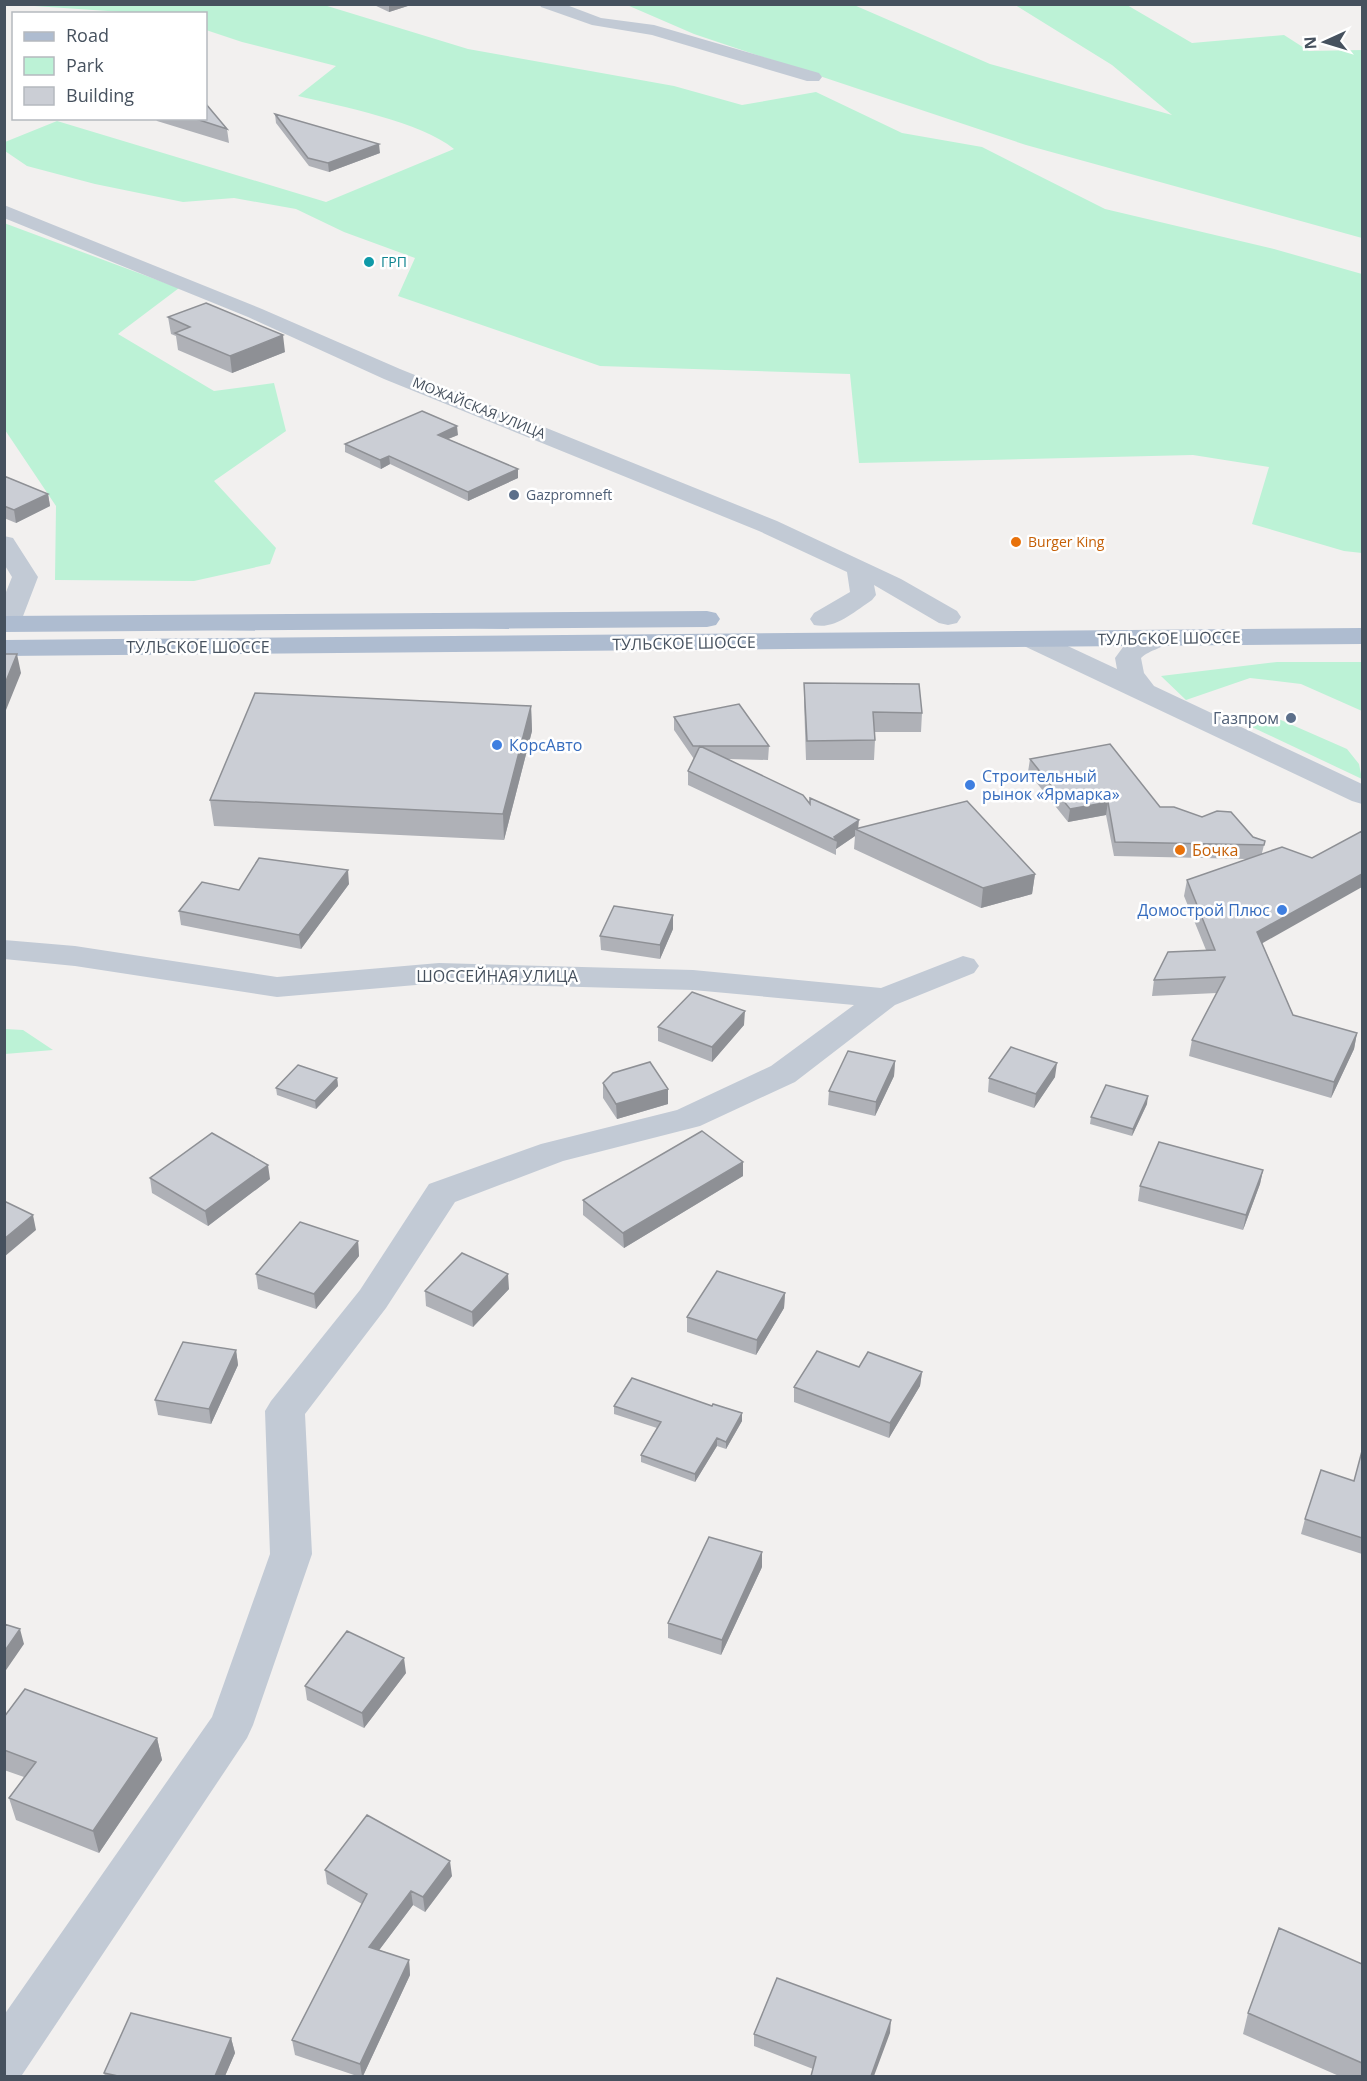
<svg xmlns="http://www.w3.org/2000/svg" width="1367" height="2081" font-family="'Open Sans',sans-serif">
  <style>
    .green { fill: #bcf2d6 }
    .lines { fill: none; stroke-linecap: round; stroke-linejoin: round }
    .minor { fill: #c2cad5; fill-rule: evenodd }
    .major { fill: #aebcd0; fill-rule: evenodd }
    .wall { fill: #afb1b7 }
    .shaded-wall { fill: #8e9095 }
    .building { fill: #cbced5; stroke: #8e9095; stroke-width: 1.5 }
    .culture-dot { fill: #0f9aa8; stroke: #fff; stroke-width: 2 }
    .service-dot { fill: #5c6f8a; stroke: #fff; stroke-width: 2 }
    .food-dot { fill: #e8710a; stroke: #fff; stroke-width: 2 }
    .shop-dot { fill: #3f7fe0; stroke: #fff; stroke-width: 2 }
    .labels { text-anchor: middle; stroke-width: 5; stroke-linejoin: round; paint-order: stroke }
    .far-culture-label { font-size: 14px; fill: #0d838f; stroke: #fff; text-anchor: start }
    .far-street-label { font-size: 14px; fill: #46515e; stroke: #fff }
    .far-service-label { font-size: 14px; fill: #4e5e75; stroke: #fff; text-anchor: start }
    .far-food-label { font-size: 14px; fill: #c56008; stroke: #fff; text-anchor: start }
    .street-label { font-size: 16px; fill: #46515e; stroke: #fff }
    .service-label { font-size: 16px; fill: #4e5e75; stroke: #fff; text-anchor: end }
    .shop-label { font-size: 16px; fill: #366cbe; stroke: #fff; text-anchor: start }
    .food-label { font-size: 16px; fill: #c56008; stroke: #fff; text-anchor: start }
  </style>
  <rect width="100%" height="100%" fill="#f2f0ef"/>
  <path class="green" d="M5 4 324 5 468 49 674 86 742 105 816 92 902 133 982 147 1105 209 1274 249 1362 274V553L1344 551 1252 524 1269 467 1193 455 859 463 850 374 600 366 398 296 415 258 344 232 296 209 234 198 183 202 95 184 27 166 5 151V142L57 121 326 202 454 149C422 122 340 106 298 96L336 66 242 42 206 30V14L137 13Z
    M627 5H854L990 64 1172 115 1112 65 1015 5H1127L1192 43 1284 35 1309 51 1362 50V238L1026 145 694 34Z
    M4 223 179 288 118 334 214 391 274 383 286 431 214 481 276 548 270 564 194 581 55 580 56 506 5 430Z
    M1277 662H1362V711L1301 684 1250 678 1186 700 1161 676Z
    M1265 713 1347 749 1359 764 1362 779 1239 721Z
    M5 1029 23 1030 53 1050 5 1054Z"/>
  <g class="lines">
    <path class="minor" d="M539 4H564L601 18 654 25 819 73 822 77 819 81H807L652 35 592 25 541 7Z
      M4 205 262 309 400 369 777 521 901 579 957 611 961 617 957 623 948 625 939 623 874 585 876 595 872 600C855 611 835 630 814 625L810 619 814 613 850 592 847 572 759 531 384 379 248 317 4 218Z
      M4 536 13 538 38 577 20 624 16 630 4 631V597L12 577 4 564Z
      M1159 630 1168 632 1172 638C1165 649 1150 649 1141 658L1144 673 1154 686 1362 784V804L1352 801 1024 646 1020 640 1024 634 1033 632 1042 634 1117 669 1115 658 1126 643Z
      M4 940 75 946 277 977 439 963 693 970 881 988 963 956 974 959 979 966 974 973 895 1005 795 1082 700 1126 563 1161 455 1202 386 1308 305 1414 312 1554 253 1725 247 1738 22 2075 4 2076V2015L212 1717 270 1554 265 1411 271 1401 360 1290 429 1184 541 1144 677 1110 771 1066 854 1005 693 990 439 983 277 997 75 966 4 959Z"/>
    <path class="major" d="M707 611 716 613 720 619 716 625 707 627 4 632V616Z
      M1362 628V644L4 656V640Z"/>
  </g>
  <path class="wall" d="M372 4H414L389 12Z
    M275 114 380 153 329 172 309 166 276 123Z
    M155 118H206L227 129 229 143 157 121Z
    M168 317 285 352 232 373 178 350 176 336 171 334Z
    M458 435 448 439 518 469V478L468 501 390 464 381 469 345 452V444Z
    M4 476 48 494 50 506 16 523 4 518Z
    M804 683 922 713 921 732H875V740L874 760H806L804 702Z
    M531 706 532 731 504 840 214 826 210 800Z
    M674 717 769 746 768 760 728 759 858 828 1035 874 1032 894 981 908 854 849 855 836 836 849V855L688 785V771L694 759 674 730Z
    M1030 759 1160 807 1265 841 1262 853V943L1293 1015 1357 1033 1354 1049 1331 1098 1189 1056 1192 1040 1217 993 1152 996 1154 980 1206 950 1184 896 1187 880 1247 859 1114 856 1106 815 1068 822 1028 772Z
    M349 884 301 949 181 925 179 911 239 890Z
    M673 929 660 959 601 950 600 936Z
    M744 1025 712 1062 658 1041V1027Z
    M895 1061 894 1076 875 1116 828 1105 829 1091Z
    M1055 1077 1034 1108 988 1092 989 1078Z
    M337 1078 338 1086 316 1109 277 1095 276 1088Z
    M603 1083 668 1104 617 1119 603 1098Z
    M1147 1104 1132 1136 1090 1124 1091 1117Z
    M1263 1170 1260 1184 1243 1230 1138 1201 1140 1186Z
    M743 1176 624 1248 583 1215V1200Z
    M150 1178 270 1179 208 1226 152 1193Z
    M358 1241 359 1256 316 1309 258 1289 256 1274Z
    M509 1289 473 1327 426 1306 425 1291Z
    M785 1293 784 1308 756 1355 687 1332V1317Z
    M236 1350 238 1365 211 1424 158 1415 155 1400Z
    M859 1367 922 1372 920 1386 889 1438 794 1402V1387Z
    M614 1406 742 1421 726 1449 717 1446 695 1482 641 1462V1455L657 1428 614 1414Z
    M1362 1451V1554L1301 1534 1305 1519 1354 1481Z
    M762 1567 721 1655 668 1638V1623Z
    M406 1673 364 1728 307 1700 305 1686Z
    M4 1717 157 1738 162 1760 99 1853 16 1820 9 1798 24 1777 4 1770Z
    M325 1870 452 1876 425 1912 413 1905 379 1950 409 1960 410 1975 363 2076H357L295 2055 292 2040 362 1904 327 1884Z
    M1362 1964V2076H1339L1243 2034 1248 2013Z
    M890 2033 813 2069 754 2046V2034Z
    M231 2038 235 2053 225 2076H105L104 2073Z"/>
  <path class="shaded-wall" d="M389 4H414L389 12Z
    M379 144 380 153 329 172 328 163Z
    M283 335 285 352 232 373 230 356Z
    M457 426 458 435 438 443V435Z
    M389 456 390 464 381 469 380 460Z
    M518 469V478L468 501V492Z
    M48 494 50 506 16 523 14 510Z
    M17 654 21 673 4 715V686Z
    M531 706 532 731 504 840 503 814Z
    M1108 802 1106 815 1068 822 1070 809Z
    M859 820 858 830 855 829V836L836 849 837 841 834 837Z
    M348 870 349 884 301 949 299 935Z
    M1035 874 1032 894 981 908 983 888Z
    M1362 874V887L1254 948 1257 932Z
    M673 915V929L660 959V945Z
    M745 1011 744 1025 712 1062V1047Z
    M1357 1033 1354 1049 1331 1098 1334 1082Z
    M895 1061 894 1076 875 1116 876 1102Z
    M1057 1063 1055 1077 1034 1108 1036 1094Z
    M337 1078 338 1086 316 1109 315 1101Z
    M668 1089V1104L617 1119 616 1104Z
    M1148 1096 1147 1104 1132 1136 1133 1129Z
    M743 1162V1176L624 1248 623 1233Z
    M268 1165 270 1179 208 1226 205 1211Z
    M1263 1170 1260 1184 1243 1230 1246 1215Z
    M33 1215 36 1230 4 1257V1239Z
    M358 1241 359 1256 316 1309 314 1294Z
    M508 1274 509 1289 473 1327 472 1312Z
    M785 1293 784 1308 756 1355 757 1340Z
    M236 1350 238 1365 211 1424 209 1409Z
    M922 1372 920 1386 889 1438 890 1423Z
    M742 1413V1421L726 1449V1442Z
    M717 1438V1446L695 1482V1474Z
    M762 1552V1567L721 1655 722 1640Z
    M20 1629 24 1644 4 1673V1652Z
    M404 1658 406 1673 364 1728 362 1713Z
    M157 1738 162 1760 99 1853 93 1831Z
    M450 1861 452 1876 425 1912 423 1897Z
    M411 1891 413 1905 371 1961 369 1947Z
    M409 1960 410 1975 363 2076H362L360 2064Z
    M891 2020 890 2033 874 2076H871Z
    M231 2038 235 2053 225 2076H215Z"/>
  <path class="building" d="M206 104 227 129 193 118H206Z
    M275 114 379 144 328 163 308 158Z
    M206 303 283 335 230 356 175 333 190 327 168 317Z
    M422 411 457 426 438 435 518 469 468 492 389 456 380 460 345 444Z
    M4 476 48 494 14 510 4 506Z
    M4 654H17L4 686Z
    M804 683 919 684 922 713 873 712 875 740 807 741Z
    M255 693 531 706 503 814 210 800Z
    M739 704 769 746H693L674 717Z
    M1110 744 1160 807H1174L1202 817 1217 811 1231 812 1253 837 1265 841 1264 845 1115 842 1108 802 1070 809 1030 759Z
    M700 746 803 795 810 804V798L859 820 834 837 837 841 688 771Z
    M967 801 1035 874 983 888 855 829Z
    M1362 831V874L1257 932 1293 1015 1357 1033 1334 1082 1192 1040 1225 977 1154 980 1168 952 1215 950 1187 880 1282 847 1312 858Z
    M259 858 348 870 299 935 179 911 202 882 239 890Z
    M614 906 673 915 660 945 600 936Z
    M692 992 745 1011 712 1047 658 1027Z
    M1011 1047 1057 1063 1036 1094 989 1078Z
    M848 1051 895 1061 876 1102 829 1091Z
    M650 1062 668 1089 616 1104 603 1083 613 1073Z
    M298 1065 337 1078 315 1101 276 1088Z
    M1106 1085 1148 1096 1133 1129 1091 1117Z
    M702 1131 743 1162 623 1233 583 1200Z
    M212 1133 268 1165 205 1211 150 1178Z
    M1159 1142 1263 1170 1246 1215 1140 1186Z
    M4 1201 33 1215 4 1239Z
    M300 1222 358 1241 314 1294 256 1274Z
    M462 1253 508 1274 472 1312 425 1291Z
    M717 1271 785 1293 757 1340 687 1317Z
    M183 1342 236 1350 209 1409 155 1400Z
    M817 1351 859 1367 868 1352 922 1372 890 1423 794 1387Z
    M632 1378 712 1406 713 1404 742 1413 726 1442 717 1438 695 1474 641 1455 661 1422 614 1406Z
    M1362 1451V1538L1305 1519 1321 1470 1354 1481Z
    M709 1537 762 1552 722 1640 668 1623Z
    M4 1624 20 1629 4 1652Z
    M347 1631 404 1658 362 1713 305 1686Z
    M25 1689 157 1738 93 1831 9 1798 36 1762 4 1750V1717Z
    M367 1815 450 1861 423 1897 411 1891 369 1947 409 1960 360 2064 292 2040 367 1894 325 1870Z
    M1279 1928 1362 1964V2063L1248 2013Z
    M777 1978 891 2020 871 2076H811L816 2057 754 2034Z
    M131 2013 231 2038 215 2076H118L104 2073Z"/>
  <circle class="culture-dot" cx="369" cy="262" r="6"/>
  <g class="service-dot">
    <circle cx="514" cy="495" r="6"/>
    <circle cx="1291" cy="718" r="6"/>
  </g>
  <g class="food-dot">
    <circle cx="1016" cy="542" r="6"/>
    <circle cx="1180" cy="850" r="6"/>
  </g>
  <g class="shop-dot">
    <circle cx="497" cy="745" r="6"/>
    <circle cx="970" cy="785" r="6"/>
    <circle cx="1282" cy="910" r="6"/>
  </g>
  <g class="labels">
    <g class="far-culture-label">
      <text x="381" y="267">ГРП</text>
    </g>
    <g class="far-street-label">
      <text transform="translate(479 408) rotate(22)" y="5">МОЖАЙСКАЯ УЛИЦА</text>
    </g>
    <g class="far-service-label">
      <text x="526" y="500">Gazpromneft</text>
    </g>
    <g class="far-food-label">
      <text x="1028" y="547">Burger King</text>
    </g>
    <g class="street-label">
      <text transform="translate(1169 638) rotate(-1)" y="6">ТУЛЬСКОЕ ШОССЕ</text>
      <text transform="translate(684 643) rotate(-1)" y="6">ТУЛЬСКОЕ ШОССЕ</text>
      <text x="198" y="653">ТУЛЬСКОЕ ШОССЕ</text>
      <text x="497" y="982">ШОССЕЙНАЯ УЛИЦА</text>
    </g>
    <g class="service-label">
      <text x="1279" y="724">Газпром</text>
    </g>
    <g class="shop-label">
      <text x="509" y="751">КорсАвто</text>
      <text x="982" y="782">Строительный<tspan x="982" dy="18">рынок «Ярмарка»</tspan></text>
      <text x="1270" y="916" text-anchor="end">Домострой Плюс</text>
    </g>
    <g class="food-label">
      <text x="1192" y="856">Бочка</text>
    </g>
  </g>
  <rect width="1367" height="2081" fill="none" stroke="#46515e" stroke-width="12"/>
  <rect x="12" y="12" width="195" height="108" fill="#ffffff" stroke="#b5b9bf" stroke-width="1.5"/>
  <rect x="24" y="32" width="30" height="9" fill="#aebcd0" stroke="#b5b9bf" stroke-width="1.5"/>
  <text x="66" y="42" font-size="18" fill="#46515e">Road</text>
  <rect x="24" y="57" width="30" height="18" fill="#bcf2d6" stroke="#b5b9bf" stroke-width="1.5"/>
  <text x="66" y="72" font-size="18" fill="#46515e">Park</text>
  <rect x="24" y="87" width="30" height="18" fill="#cbced5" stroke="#b5b9bf" stroke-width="1.5"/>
  <text x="66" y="102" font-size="18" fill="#46515e">Building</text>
  <g transform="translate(1325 42) rotate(266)" stroke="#ffffff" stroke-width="4.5" paint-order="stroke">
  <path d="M0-4.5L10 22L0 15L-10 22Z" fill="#46515e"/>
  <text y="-9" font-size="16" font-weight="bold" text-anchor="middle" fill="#46515e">N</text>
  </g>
</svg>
